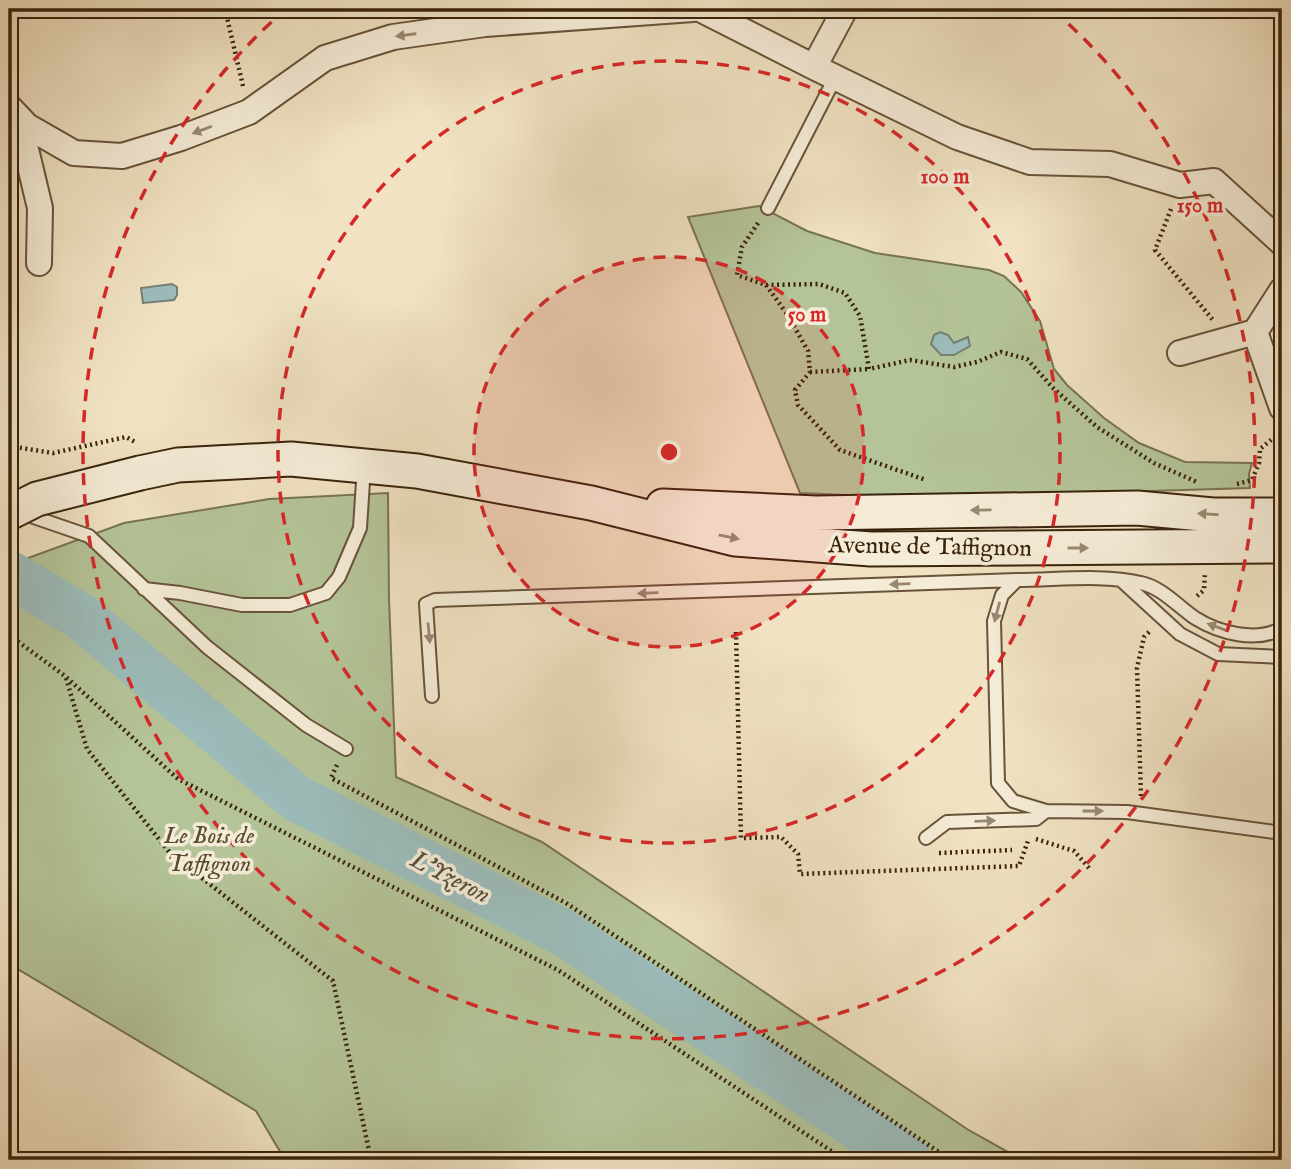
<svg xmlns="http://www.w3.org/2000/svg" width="1291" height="1169" font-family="'IM FELL English',serif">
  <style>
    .green { fill: #b4c498; stroke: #777452; stroke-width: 2 }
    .water { fill: #9cbcba; stroke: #757f74; stroke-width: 2 }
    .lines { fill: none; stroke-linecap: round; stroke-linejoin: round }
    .river { stroke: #9cbcba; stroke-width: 47 }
    .lane-casing { stroke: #68533a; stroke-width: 16 }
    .street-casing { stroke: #68533a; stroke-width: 28 }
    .secondary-casing { stroke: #3a230c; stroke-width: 37 }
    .path { stroke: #3a230c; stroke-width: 4.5; stroke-dasharray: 2 3.5; stroke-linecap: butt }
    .lane { stroke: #f5ecd7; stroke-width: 12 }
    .street { stroke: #f5ecd7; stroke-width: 24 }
    .secondary { stroke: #f5ecd7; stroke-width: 33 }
    .secondary-bridge-casing { stroke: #3a230c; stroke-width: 37; stroke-linecap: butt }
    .secondary-bridge { stroke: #f5ecd7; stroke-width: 33 }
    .oneway { fill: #988872 }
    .ring { fill: none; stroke: #d62828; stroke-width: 3.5; stroke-dasharray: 12 9 }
    .labels { text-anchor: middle; stroke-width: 7; stroke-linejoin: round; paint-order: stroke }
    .street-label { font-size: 24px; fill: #3a230c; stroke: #f5ecd7 }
    .park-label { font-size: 24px; font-style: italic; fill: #584b2f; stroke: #f5ecd7 }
    .water-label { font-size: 26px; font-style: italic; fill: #575140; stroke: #f5ecd7 }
    .centre { fill: #d62828; stroke: #f5ecd7; stroke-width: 3.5 }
    .ring-label { font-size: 21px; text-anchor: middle; font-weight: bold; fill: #d62828; stroke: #f5ecd7; stroke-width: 7; stroke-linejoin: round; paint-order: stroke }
  </style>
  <rect width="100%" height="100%" fill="#f0e2c2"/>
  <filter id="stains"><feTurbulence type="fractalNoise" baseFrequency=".00286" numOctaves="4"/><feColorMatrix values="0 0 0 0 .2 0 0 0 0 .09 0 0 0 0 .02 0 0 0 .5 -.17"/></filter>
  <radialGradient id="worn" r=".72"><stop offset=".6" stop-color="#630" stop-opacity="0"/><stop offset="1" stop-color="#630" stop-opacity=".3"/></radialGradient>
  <path class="green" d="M759 206 807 231 875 253 989 270 1004 276 1021 292 1040 321 1054 369 1067 385 1104 418 1139 443 1185 462 1252 463 1249 474 1250 488 913 498 800 493 688 217Z
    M388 493 389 599 396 777 542 842 967 1129 1022 1160H285L256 1111 11 965 9 960V565L124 523 269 499Z"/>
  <path class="water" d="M172 284 177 287V295L174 300 143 303 141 288Z
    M940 332 948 335 954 343 968 337 970 346 954 355H941L931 344 934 335Z"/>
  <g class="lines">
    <path class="river" d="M9 574 83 618 296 798 564 933 908 1160"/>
    <g class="lane-casing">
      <path id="lane" d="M768 208 835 78
        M22 513 89 536 207 647 306 725 346 749
        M1121 580 1180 634 1218 654 1282 657
        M144 589 180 593 242 605H290L326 593 339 577 360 528 364 466
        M1282 628C1257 643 1219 633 1195 618 1179 607 1161 587 1141 583 1102 574 1057 580 1017 580L1002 595 994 621 998 783 1013 801 1046 811 1127 812 1282 833
        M432 696 426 604 435 600 1017 580
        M926 838 947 822 1036 819 1046 811"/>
    </g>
    <g class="street-casing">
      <path id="street" d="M700 9 814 67 957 137 1030 162 1110 164 1180 185 1214 181 1282 243
        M814 67 845 9
        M9 107 27 126 74 153 122 156 181 138 249 112 325 58 393 37 485 24 693 9
        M27 126 24 141 40 208 39 263
        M1282 290 1255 332 1282 408
        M1180 353 1255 332"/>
    </g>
    <g class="secondary-casing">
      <path id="secondary" d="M140 473 178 465 291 459 417 471 591 503 735 539 871 549 1274 546
        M663 506 816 513 1137 508 1213 515H1276"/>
    </g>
    <path class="path" d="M225 9 243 86
      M1171 209 1155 250 1213 320
      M758 223 742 247 737 275 766 285 819 284 845 293 860 316 869 369 910 360 954 367 977 362 1001 352 1027 359 1053 388 1097 427 1154 463 1197 482
      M766 285 787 314 808 351 810 372 795 390 798 405 840 450 926 480
      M810 372 869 369
      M9 446 53 453 126 437 137 443
      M1237 484 1252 480 1259 463 1260 449 1281 432
      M1197 596 1204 590 1205 573
      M736 632 741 838 781 837 798 854 800 874 1019 866 1029 838
      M9 635 65 676 178 779 558 970 845 1160
      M66 678 87 749 170 853 333 981 371 1160
      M337 765 331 778 566 903 951 1160
      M1141 796 1137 668 1144 637 1151 630
      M1036 839 1074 851 1089 868
      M939 853 1012 850"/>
    <use href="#lane" class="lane"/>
    <use href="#street" class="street"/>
    <use href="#secondary" class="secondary"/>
    <g class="secondary-bridge-casing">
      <path id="secondary-bridge" d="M9 513 37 499 140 473"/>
    </g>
    <use href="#secondary-bridge" class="secondary-bridge"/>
  </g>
  <defs><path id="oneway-solid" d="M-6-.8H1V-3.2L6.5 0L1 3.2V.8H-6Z" transform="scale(1.75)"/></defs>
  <g class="oneway">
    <use href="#oneway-solid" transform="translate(406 35) rotate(172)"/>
    <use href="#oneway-solid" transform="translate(202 130) rotate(159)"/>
    <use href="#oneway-solid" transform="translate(981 510) rotate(179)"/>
    <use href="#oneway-solid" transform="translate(1208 514) rotate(-176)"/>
    <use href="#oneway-solid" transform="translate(729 537) rotate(12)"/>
    <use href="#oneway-solid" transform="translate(1078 548)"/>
    <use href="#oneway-solid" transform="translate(900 584) rotate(178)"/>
    <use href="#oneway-solid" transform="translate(648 593) rotate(178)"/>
    <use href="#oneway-solid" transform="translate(997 612) rotate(105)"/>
    <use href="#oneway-solid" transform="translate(1217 627) rotate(-160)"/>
    <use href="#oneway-solid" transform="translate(429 633) rotate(85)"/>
    <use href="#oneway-solid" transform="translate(1093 811)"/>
    <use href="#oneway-solid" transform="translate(985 821) rotate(-2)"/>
  </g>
  <circle cx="669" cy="452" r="195" fill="#d62828" fill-opacity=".12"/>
  <g class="ring">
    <circle cx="669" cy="452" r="195"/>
    <circle cx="669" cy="452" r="391"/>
    <path d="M1053 10A586 586 0 1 1 285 10"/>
  </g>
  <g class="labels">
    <g class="street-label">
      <text transform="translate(930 546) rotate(1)" y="8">Avenue de Taffignon</text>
    </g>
    <g class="park-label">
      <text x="209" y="843">Le Bois de<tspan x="209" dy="28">Taffignon</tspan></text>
    </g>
    <g class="water-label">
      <text transform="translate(451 876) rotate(27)" y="9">L'Yzeron</text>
    </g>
  </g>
  <circle cx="669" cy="452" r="10" class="centre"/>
  <g class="ring-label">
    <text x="945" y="183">100 m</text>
    <text x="1200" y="212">150 m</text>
    <text x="807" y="321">50 m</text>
  </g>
  <rect width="1291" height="1169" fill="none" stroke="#f0e2c2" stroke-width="35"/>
  <rect x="10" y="10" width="1270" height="1148" fill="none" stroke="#3a230c" stroke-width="3.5"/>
  <rect x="18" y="18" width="1256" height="1134" fill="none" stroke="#3a230c" stroke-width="2"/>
  <rect width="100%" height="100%" filter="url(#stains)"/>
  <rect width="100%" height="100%" fill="url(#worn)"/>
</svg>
